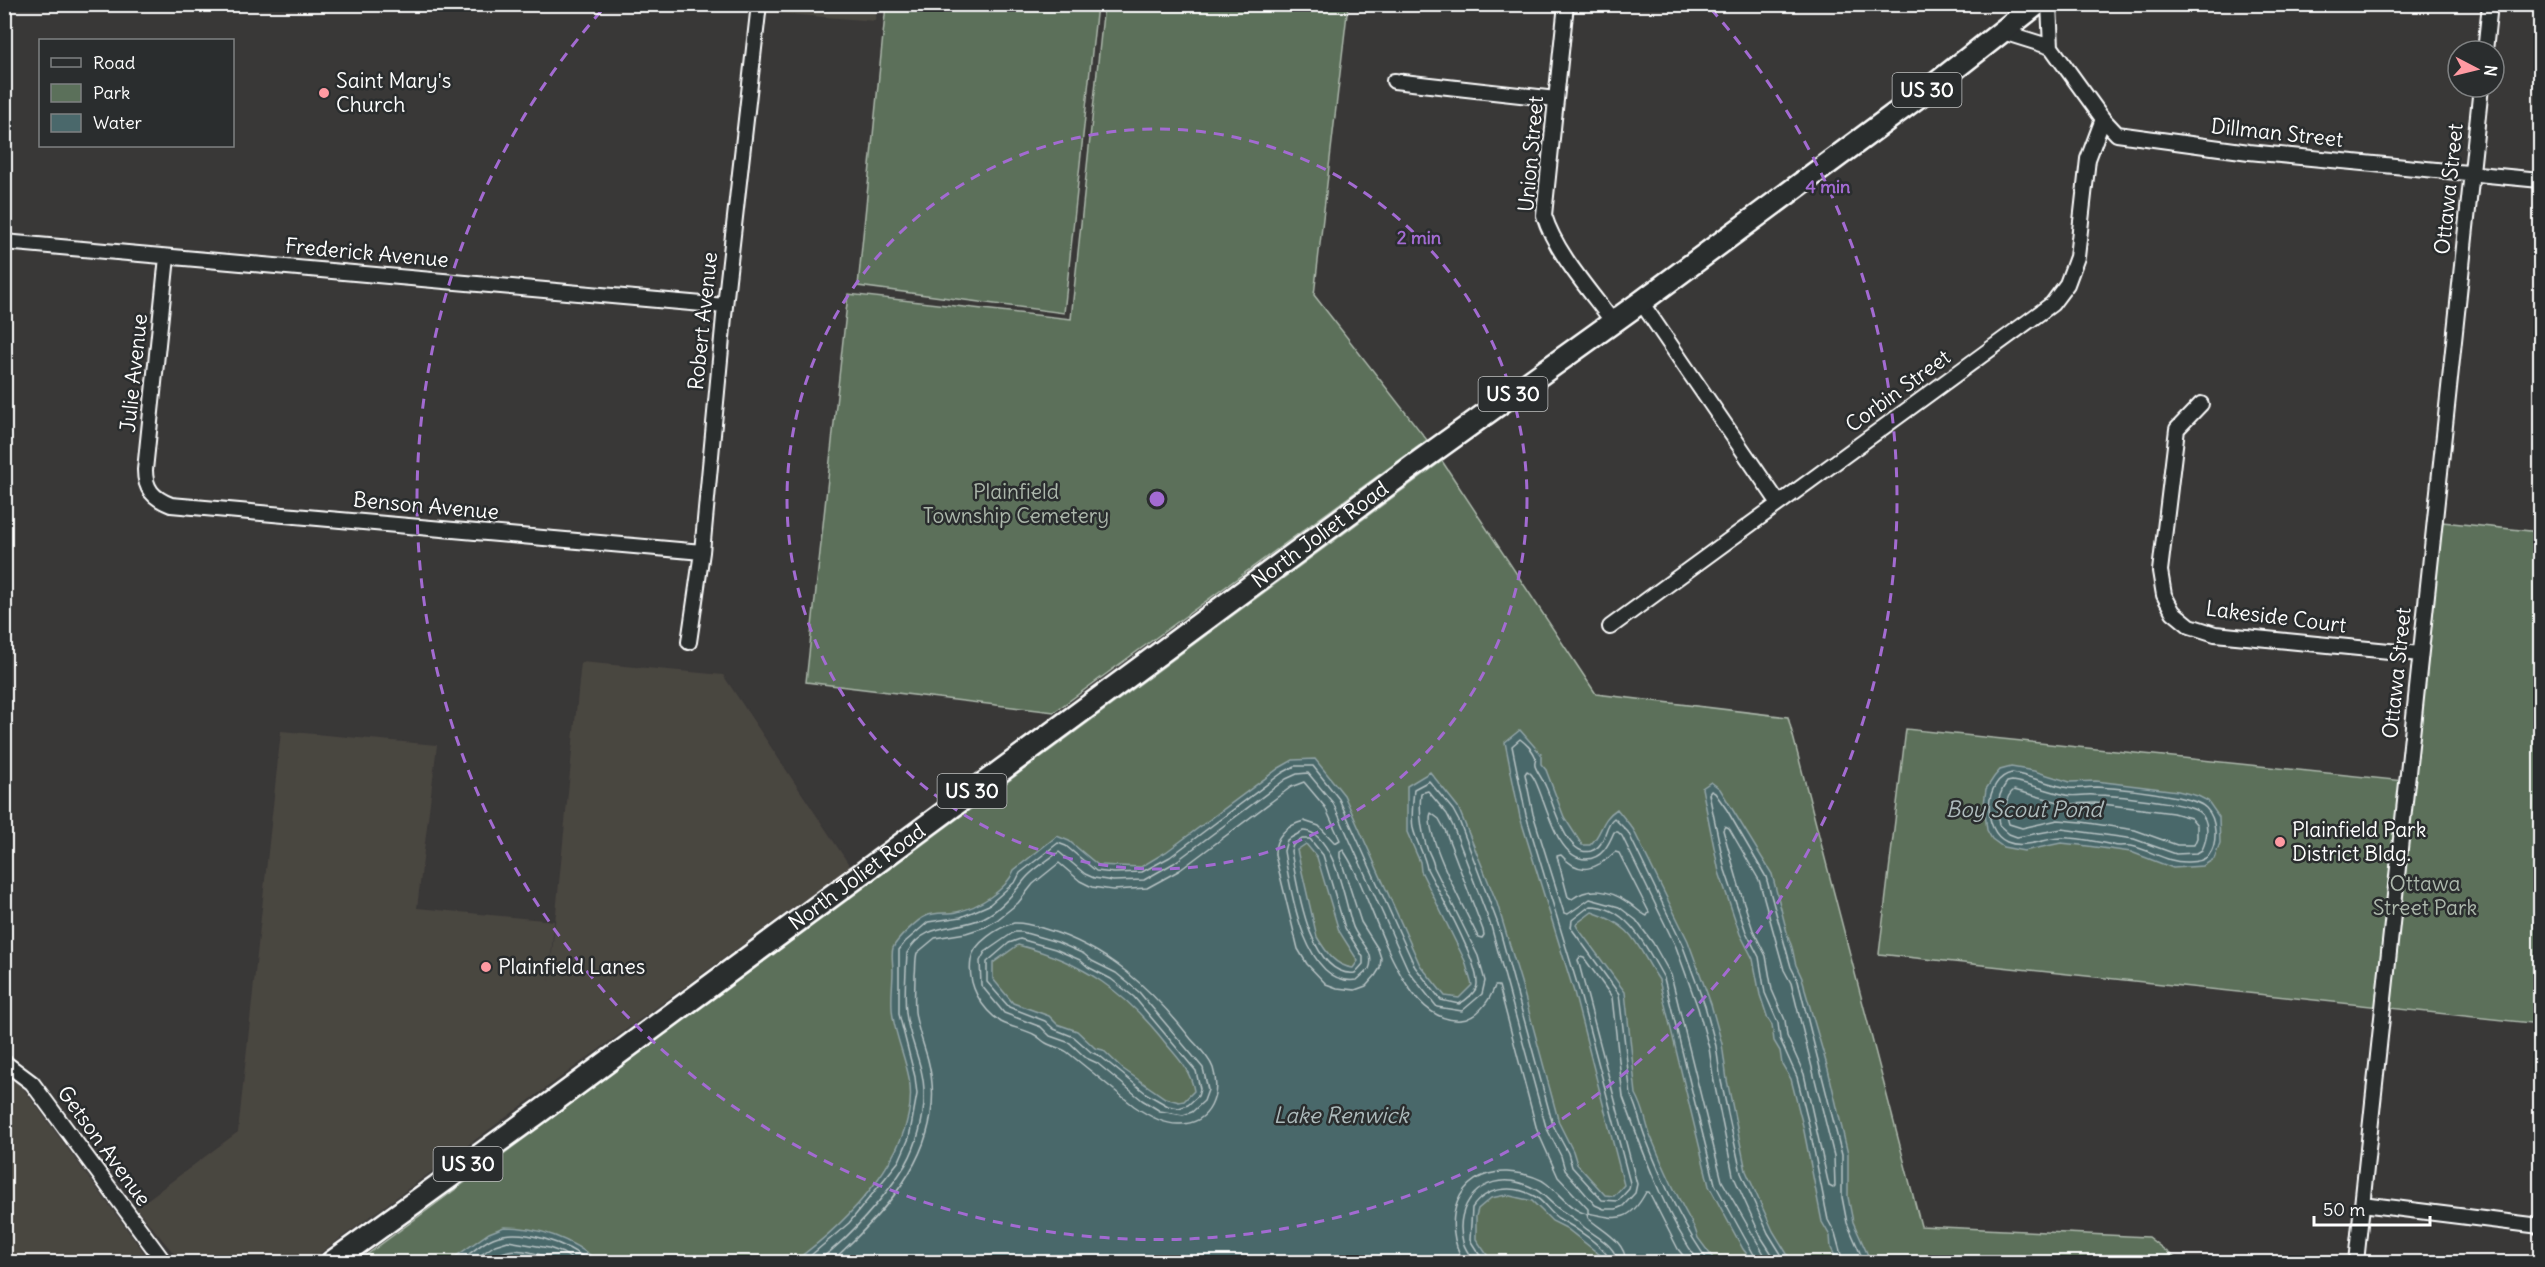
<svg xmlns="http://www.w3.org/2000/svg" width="2545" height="1267" font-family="Delius,sans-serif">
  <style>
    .built { fill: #4a4641 }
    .green { fill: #5b705a; stroke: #adb8ac; stroke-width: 1.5 }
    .water { fill: #4a686b; stroke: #92a4a6; stroke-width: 1.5; fill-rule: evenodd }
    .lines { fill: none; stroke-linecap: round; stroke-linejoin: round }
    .shore { stroke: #b7c3c4; stroke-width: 1.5 }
    .street-casing { stroke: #fff; stroke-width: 18 }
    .primary-casing { stroke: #fff; stroke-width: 26 }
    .street { stroke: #2a2d2e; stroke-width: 14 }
    .primary { stroke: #2a2d2e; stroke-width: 21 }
    .ring { fill: none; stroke: #a36bd2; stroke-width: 3; stroke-dasharray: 10 8 }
    .poi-dot { fill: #ff9aa2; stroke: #2a2d2e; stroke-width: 2 }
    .labels { text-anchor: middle; stroke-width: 5; stroke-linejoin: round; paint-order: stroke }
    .shield { fill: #2a2d2e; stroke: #bfc0c0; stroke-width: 1.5 }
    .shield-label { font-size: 20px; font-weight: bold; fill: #fff }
    .poi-label { font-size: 21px; fill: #fff; stroke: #2a2d2e; text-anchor: start }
    .street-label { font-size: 21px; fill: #fff; stroke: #2a2d2e }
    .park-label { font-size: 21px; fill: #adb8ac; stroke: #2a2d2e }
    .water-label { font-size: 22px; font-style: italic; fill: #aebbbc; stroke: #2a2d2e }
    .centre { fill: #a36bd2; stroke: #2a2d2e; stroke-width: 3 }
    .ring-label { font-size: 18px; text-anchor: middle; font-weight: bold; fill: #a36bd2; stroke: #2a2d2e; stroke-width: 5; stroke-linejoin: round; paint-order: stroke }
  </style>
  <rect width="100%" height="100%" fill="#393837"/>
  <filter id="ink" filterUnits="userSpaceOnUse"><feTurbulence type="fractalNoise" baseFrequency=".0167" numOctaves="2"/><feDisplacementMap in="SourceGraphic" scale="12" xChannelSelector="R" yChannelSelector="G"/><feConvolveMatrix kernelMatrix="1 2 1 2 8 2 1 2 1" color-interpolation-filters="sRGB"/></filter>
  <g filter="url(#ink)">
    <path class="built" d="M763 5H877L875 21 762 12Z
      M581 662 723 675 850 866 308 1262H181L136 1208 238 1132 281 731 437 745 417 908 554 921 549 983Z
      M4 1071 18 1081 151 1262H5Z"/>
    <path class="green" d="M886 5H1097L1064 313 858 286Z
      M1104 5H1348L1314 295 1427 440 1054 712 806 682 848 294 1071 319Z
      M1442 461 1596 694 1788 717 1921 1226 2148 1237 2180 1262H357Z
      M2442 522 2540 532V1024L1879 954 1906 729 2413 782Z"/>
    <path class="water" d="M1520 730 1541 754V764L1546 770 1564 817 1582 845H1590C1603 833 1600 820 1617 809L1633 829 1688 941 1711 1004 1722 1044 1727 1080 1746 1171 1773 1231 1792 1262H1753L1743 1249 1709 1186 1659 980C1635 944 1636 927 1592 912L1576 924 1577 927 1625 992 1636 1094C1645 1110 1645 1122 1651 1137 1664 1169 1678 1199 1695 1229L1698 1238 1716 1262H1609L1566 1228 1552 1221 1532 1201 1506 1195 1491 1198 1478 1209 1476 1216V1239L1492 1262H793C845 1225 922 1149 909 1078 905 1057 896 1037 893 1017 890 1002 893 985 893 971 893 964 891 954 893 948 896 940 918 919 926 916 935 912 948 914 957 912 978 907 1006 891 1014 870L1057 836 1069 841 1098 865 1141 867 1166 852 1279 768 1293 760 1315 759 1344 795 1420 965 1445 996 1459 998 1472 985 1465 961 1421 871 1420 862 1407 832V786L1430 772 1458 807 1497 903 1521 982 1559 1123 1573 1151 1577 1164 1605 1195 1614 1196 1624 1185 1574 992 1520 817 1505 742ZM1306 844 1317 857 1339 931 1358 961 1353 968C1335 966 1326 952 1317 937L1297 850ZM1018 945C1083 962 1126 992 1167 1045 1180 1060 1191 1072 1194 1091L1184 1101 1179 1102 1165 1098 1123 1069 1103 1050 1095 1048 1077 1031 1057 1024 1049 1016 1013 1003 993 979V963Z
      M2011 767 2034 771 2070 782 2096 781 2178 791 2198 796 2208 801 2219 817 2220 843 2214 859 2203 866 2173 868 2131 852 2080 845 2061 843 2024 851 2003 847 1992 839 1987 830 1984 804 1986 789 1994 777 2000 770Z
      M1711 782 1720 789 1772 874 1789 940C1794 949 1793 956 1796 965 1800 975 1804 979 1805 990L1828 1069 1848 1154V1197L1853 1222 1871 1262H1838L1831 1248 1830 1236 1822 1222 1803 1126 1791 1079 1782 1064 1780 1051 1774 1041 1772 1025 1768 1019 1760 995 1753 959 1740 934 1719 872 1702 788Z
      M504 1227C540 1227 573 1240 599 1262H448L489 1233Z"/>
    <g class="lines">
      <path class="shore" d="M2012 773C2031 776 2049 785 2069 788 2077 789 2087 787 2096 787 2122 788 2151 792 2177 797 2186 799 2199 801 2206 808 2217 819 2218 843 2209 855 2204 861 2195 862 2188 862 2167 863 2151 850 2131 846 2126 845 2119 847 2113 845 2099 842 2084 839 2069 838 2048 836 2026 850 2007 842 1981 831 1984 778 2012 773Z
        M2012 781C2031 784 2048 791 2066 795 2075 797 2085 794 2094 795 2112 795 2186 802 2199 812 2211 821 2207 839 2202 850L2197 853 2176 854 2134 839 2062 829 2017 837 2009 834 1999 825C1996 810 1997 795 2007 782Z
        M2014 790 2066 804 2095 803 2173 813 2191 818 2197 825V838L2194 845H2177L2135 830 2082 822 2058 820 2022 828 2009 824C2005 813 2004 797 2014 790Z
        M1431 813 1439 819 1445 830 1483 930 1484 935 1482 938 1478 937C1467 914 1423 833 1431 813Z
        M1725 826 1729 828 1759 880 1784 970 1791 983 1834 1156 1835 1186 1833 1188 1829 1186 1804 1074 1787 1036 1785 1020 1772 990 1766 956 1753 930 1743 900 1723 830Z
        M1303 831C1333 830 1345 901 1352 924 1356 940 1377 951 1369 969L1357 980C1304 988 1290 888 1284 851L1287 840Z
        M1302 839H1310L1323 855 1345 928 1363 957V964L1355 973C1309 978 1297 884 1291 851L1293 845Z
        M1615 852 1619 853 1649 912 1647 916C1640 913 1634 906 1627 902 1610 890 1589 886 1572 899L1568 897 1557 856 1561 855C1580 877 1597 869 1615 852Z
        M1014 923C1024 922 1035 926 1045 929 1107 947 1152 989 1191 1039 1198 1047 1209 1057 1213 1068 1221 1094 1211 1124 1180 1124 1164 1125 1147 1115 1134 1106 1111 1088 1090 1070 1067 1052 1061 1048 1053 1047 1046 1043 1042 1041 1039 1037 1035 1035 1025 1029 1012 1028 1001 1022 981 1009 967 984 971 960 973 943 999 927 1014 923Z
        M1014 932H1022L1057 942 1084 954 1092 961 1116 973 1139 992 1203 1068 1208 1090 1204 1101 1192 1112 1183 1115 1160 1111 1142 1100 1097 1063 1086 1058 1070 1043 1050 1036 1041 1027 1004 1013 981 985 980 961 985 952Z
        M1020 939 1055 949 1080 960 1088 967 1111 979 1134 997 1196 1071 1200 1089 1198 1096 1188 1105 1179 1108 1168 1106 1147 1094 1100 1056 1091 1052 1074 1037 1054 1029 1045 1021 1009 1007 987 982V962L1009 943Z
        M458 1262C469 1255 481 1243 493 1238 521 1226 569 1244 590 1262
        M471 1262 495 1245 508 1241 549 1248 563 1253 576 1262
        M487 1262C493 1258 499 1253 508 1251 519 1248 550 1256 559 1262
        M803 1262 849 1223 899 1161 909 1138 917 1094 915 1077 899 1014V950L905 942 928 922 961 917 989 905 1016 881 1020 873 1058 843 1066 846 1096 871 1114 873 1142 872 1170 857 1282 773 1295 766H1313L1339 799 1415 967 1441 1000 1459 1004C1465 1001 1477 992 1477 984 1478 961 1439 892 1427 869 1425 855 1416 842 1413 828 1411 817 1413 801 1414 789L1429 781 1453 810 1460 823 1498 924 1553 1125 1568 1153 1572 1167 1602 1200 1618 1201 1629 1189 1630 1183 1579 990 1526 815 1512 746 1520 739C1524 742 1533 750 1535 756 1537 762 1534 760 1535 766 1537 772 1543 780 1546 787 1553 802 1566 858 1591 851 1607 846 1603 826 1614 818L1628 832 1682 944 1705 1006 1716 1046 1721 1081 1741 1173 1768 1233 1786 1262
        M816 1262C846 1242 887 1195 906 1164 917 1145 925 1116 924 1093 924 1065 909 1040 906 1013 904 993 906 972 907 953 925 921 956 931 983 918 1002 909 1014 892 1026 878 1035 868 1049 859 1059 852L1085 874 1094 878 1113 881 1144 880 1174 863 1286 779 1297 774 1308 773 1333 803 1409 972 1437 1007 1462 1011 1482 994 1485 981 1478 956 1434 867C1433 858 1428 853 1426 845 1421 828 1419 811 1421 793L1428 791 1447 814 1453 826 1491 926 1546 1127 1561 1156 1565 1170 1595 1205 1604 1209H1616L1623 1206 1635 1193 1637 1184 1578 960 1580 957 1584 958 1612 997 1623 1097C1643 1151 1664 1215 1699 1262
        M831 1262C888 1210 950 1144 928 1060 924 1045 917 1028 915 1012 914 1000 915 987 915 975 916 968 915 960 917 953L935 938 966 933 985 927 997 920 1018 903 1033 884 1059 863 1080 881 1092 887 1113 890 1147 888 1180 870 1291 787 1304 782 1325 807 1340 840 1335 843 1319 826 1304 821C1287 825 1274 837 1275 855L1298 949 1307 964 1326 984 1337 988 1355 990 1366 986 1375 976 1380 968 1381 958 1378 949 1361 922 1340 857V852L1343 850C1373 891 1397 1025 1461 1020 1477 1019 1490 1000 1495 986H1499L1537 1130 1558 1177 1588 1209V1213C1617 1219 1629 1224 1646 1192H1649L1678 1249 1688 1262
        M1464 1262C1441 1224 1455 1170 1507 1172 1520 1173 1537 1176 1547 1184 1560 1194 1571 1211 1587 1214L1588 1218C1602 1231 1625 1240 1626 1262
        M1474 1262C1470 1256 1465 1249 1463 1242 1453 1205 1482 1172 1520 1183 1544 1190 1544 1199 1562 1211 1570 1216 1577 1220 1584 1227 1596 1237 1616 1245 1617 1262
        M1484 1262 1470 1240 1472 1208C1486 1187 1513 1184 1534 1196 1544 1201 1549 1212 1558 1218 1571 1225 1608 1248 1610 1262
        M1709 1262C1682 1226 1662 1181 1646 1139 1640 1125 1638 1110 1631 1096L1619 994 1571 928 1572 920 1590 906C1629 906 1647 949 1664 978L1715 1184 1758 1262
        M1765 1262 1764 1254 1722 1181 1671 975 1653 943 1636 920 1619 907 1590 899 1568 914 1564 913 1533 814 1525 774 1527 771C1543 776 1550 859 1586 859 1602 859 1609 844 1614 832H1618L1622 836 1676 947 1698 1008 1709 1048 1714 1082 1733 1175 1761 1237 1777 1262
        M1843 1262 1835 1233 1828 1220 1809 1125 1797 1077 1780 1039 1778 1023 1765 993 1759 957 1746 932 1725 870 1709 794 1711 791 1715 793 1727 810 1766 877 1791 967 1798 981 1842 1155V1197L1847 1223 1864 1262"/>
      <g class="street-casing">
        <path id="street" d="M1566 4 1544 215C1555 252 1590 291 1613 322
          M2049 4 2051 47 2103 119 2117 134 2249 152 2540 180
          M2003 32 2051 47
          M2485 51 2490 4
          M1394 81 1556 99
          M4 242 725 306
          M167 257 145 470C145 489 153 498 171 505L702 552
          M1641 302 1778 502
          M2201 404 2177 429 2160 571 2164 595 2173 612 2190 626 2215 634 2420 654
          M1610 627 2052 304 2067 284 2077 257 2088 159 2103 119
          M689 642 702 552 725 306 759 4
          M4 1062 32 1083 164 1262
          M2362 1204 2540 1226
          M2356 1262 2481 87"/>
      </g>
      <g class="primary-casing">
        <g id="primary">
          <path id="s1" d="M332 1262 538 1113 1413 466 1641 302 1934 85 2037 4"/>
        </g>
      </g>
      <use href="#street" class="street"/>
      <use href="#primary" class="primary"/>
    </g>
  </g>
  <g class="ring">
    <circle cx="1157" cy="499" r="370"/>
    <path d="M1711 9A740 740 0 1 1 603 9"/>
  </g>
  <g class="poi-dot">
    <circle cx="324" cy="93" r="6"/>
    <circle cx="2280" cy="842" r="6"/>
    <circle cx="486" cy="967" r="6"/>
  </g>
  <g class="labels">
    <g class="shield">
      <rect x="1892.5" y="73" width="69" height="34" rx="4.5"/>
      <rect x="1478.5" y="377" width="69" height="34" rx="4.5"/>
      <rect x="937.5" y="774" width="69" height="34" rx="4.5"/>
      <rect x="433.5" y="1147" width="69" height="34" rx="4.5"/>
    </g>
    <g class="shield-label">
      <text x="1927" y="97">US 30</text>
      <text x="1513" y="401">US 30</text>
      <text x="972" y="798">US 30</text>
      <text x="468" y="1171">US 30</text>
    </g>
    <g class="poi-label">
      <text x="336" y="88">Saint Mary's<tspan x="336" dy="24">Church</tspan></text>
      <text x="2292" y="837">Plainfield Park<tspan x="2292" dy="24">District Bldg.</tspan></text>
      <text x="498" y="974">Plainfield Lanes</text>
    </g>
    <g class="street-label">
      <text transform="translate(2277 133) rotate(6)" y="7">Dillman Street</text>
      <text transform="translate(1531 154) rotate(-85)" y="7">Union Street</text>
      <text transform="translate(2449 189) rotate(-84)" y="7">Ottawa Street</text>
      <text transform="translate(367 253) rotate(5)" y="7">Frederick Avenue</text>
      <text transform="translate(703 321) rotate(-84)" y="7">Robert Avenue</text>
      <text transform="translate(134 373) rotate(-84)" y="7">Julie Avenue</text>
      <text transform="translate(1898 391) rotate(-36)" y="7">Corbin Street</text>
      <text transform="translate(426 506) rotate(5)" y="7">Benson Avenue</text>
      <text dy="7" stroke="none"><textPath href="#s1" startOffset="1227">North Joliet Road</textPath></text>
      <text transform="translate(2276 617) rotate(7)" y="7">Lakeside Court</text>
      <text transform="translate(2397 673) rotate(-84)" y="7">Ottawa Street</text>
      <text dy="7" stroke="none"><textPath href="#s1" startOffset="651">North Joliet Road</textPath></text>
      <text transform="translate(104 1146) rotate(54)" y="7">Getson Avenue</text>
    </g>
    <g class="park-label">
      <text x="1016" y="499">Plainfield<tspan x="1016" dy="24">Township Cemetery</tspan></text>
      <text x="2425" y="891">Ottawa<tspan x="2425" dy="24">Street Park</tspan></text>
    </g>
    <g class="water-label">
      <text x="2024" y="817">Boy Scout Pond</text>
      <text x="1341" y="1123">Lake Renwick</text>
    </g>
  </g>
  <circle cx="1157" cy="499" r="9" class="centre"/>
  <g class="ring-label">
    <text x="1828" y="193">4 min</text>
    <text x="1419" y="244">2 min</text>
  </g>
  <rect width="2545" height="1267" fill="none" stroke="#2a2d2e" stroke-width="24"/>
  <rect x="12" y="12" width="2521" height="1243" fill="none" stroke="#fff" stroke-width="2" filter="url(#ink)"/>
  <rect x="39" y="39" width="195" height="108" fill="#2a2d2e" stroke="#7f8182" stroke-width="1.5"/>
  <rect x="51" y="58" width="30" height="9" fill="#2a2d2e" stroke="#7f8182" stroke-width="1.5"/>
  <text x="93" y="69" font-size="18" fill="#ffffff">Road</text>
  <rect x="51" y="84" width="30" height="18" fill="#5b705a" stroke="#7f8182" stroke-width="1.5"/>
  <text x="93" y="99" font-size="18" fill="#ffffff">Park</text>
  <rect x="51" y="114" width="30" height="18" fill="#4a686b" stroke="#7f8182" stroke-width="1.5"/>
  <text x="93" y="129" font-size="18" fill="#ffffff">Water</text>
  <g transform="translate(2476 69) rotate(97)"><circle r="28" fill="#2a2d2e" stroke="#7f8182" stroke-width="1.5"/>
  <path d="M0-4.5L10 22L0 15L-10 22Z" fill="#ff9aa2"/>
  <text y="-9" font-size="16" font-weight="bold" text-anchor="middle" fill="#ffffff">N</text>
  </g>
  <path d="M2314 1216v9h116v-9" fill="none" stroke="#ffffff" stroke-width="3"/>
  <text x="2323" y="1216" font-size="18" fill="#ffffff" stroke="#2a2d2e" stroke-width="4.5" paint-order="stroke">50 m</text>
</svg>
